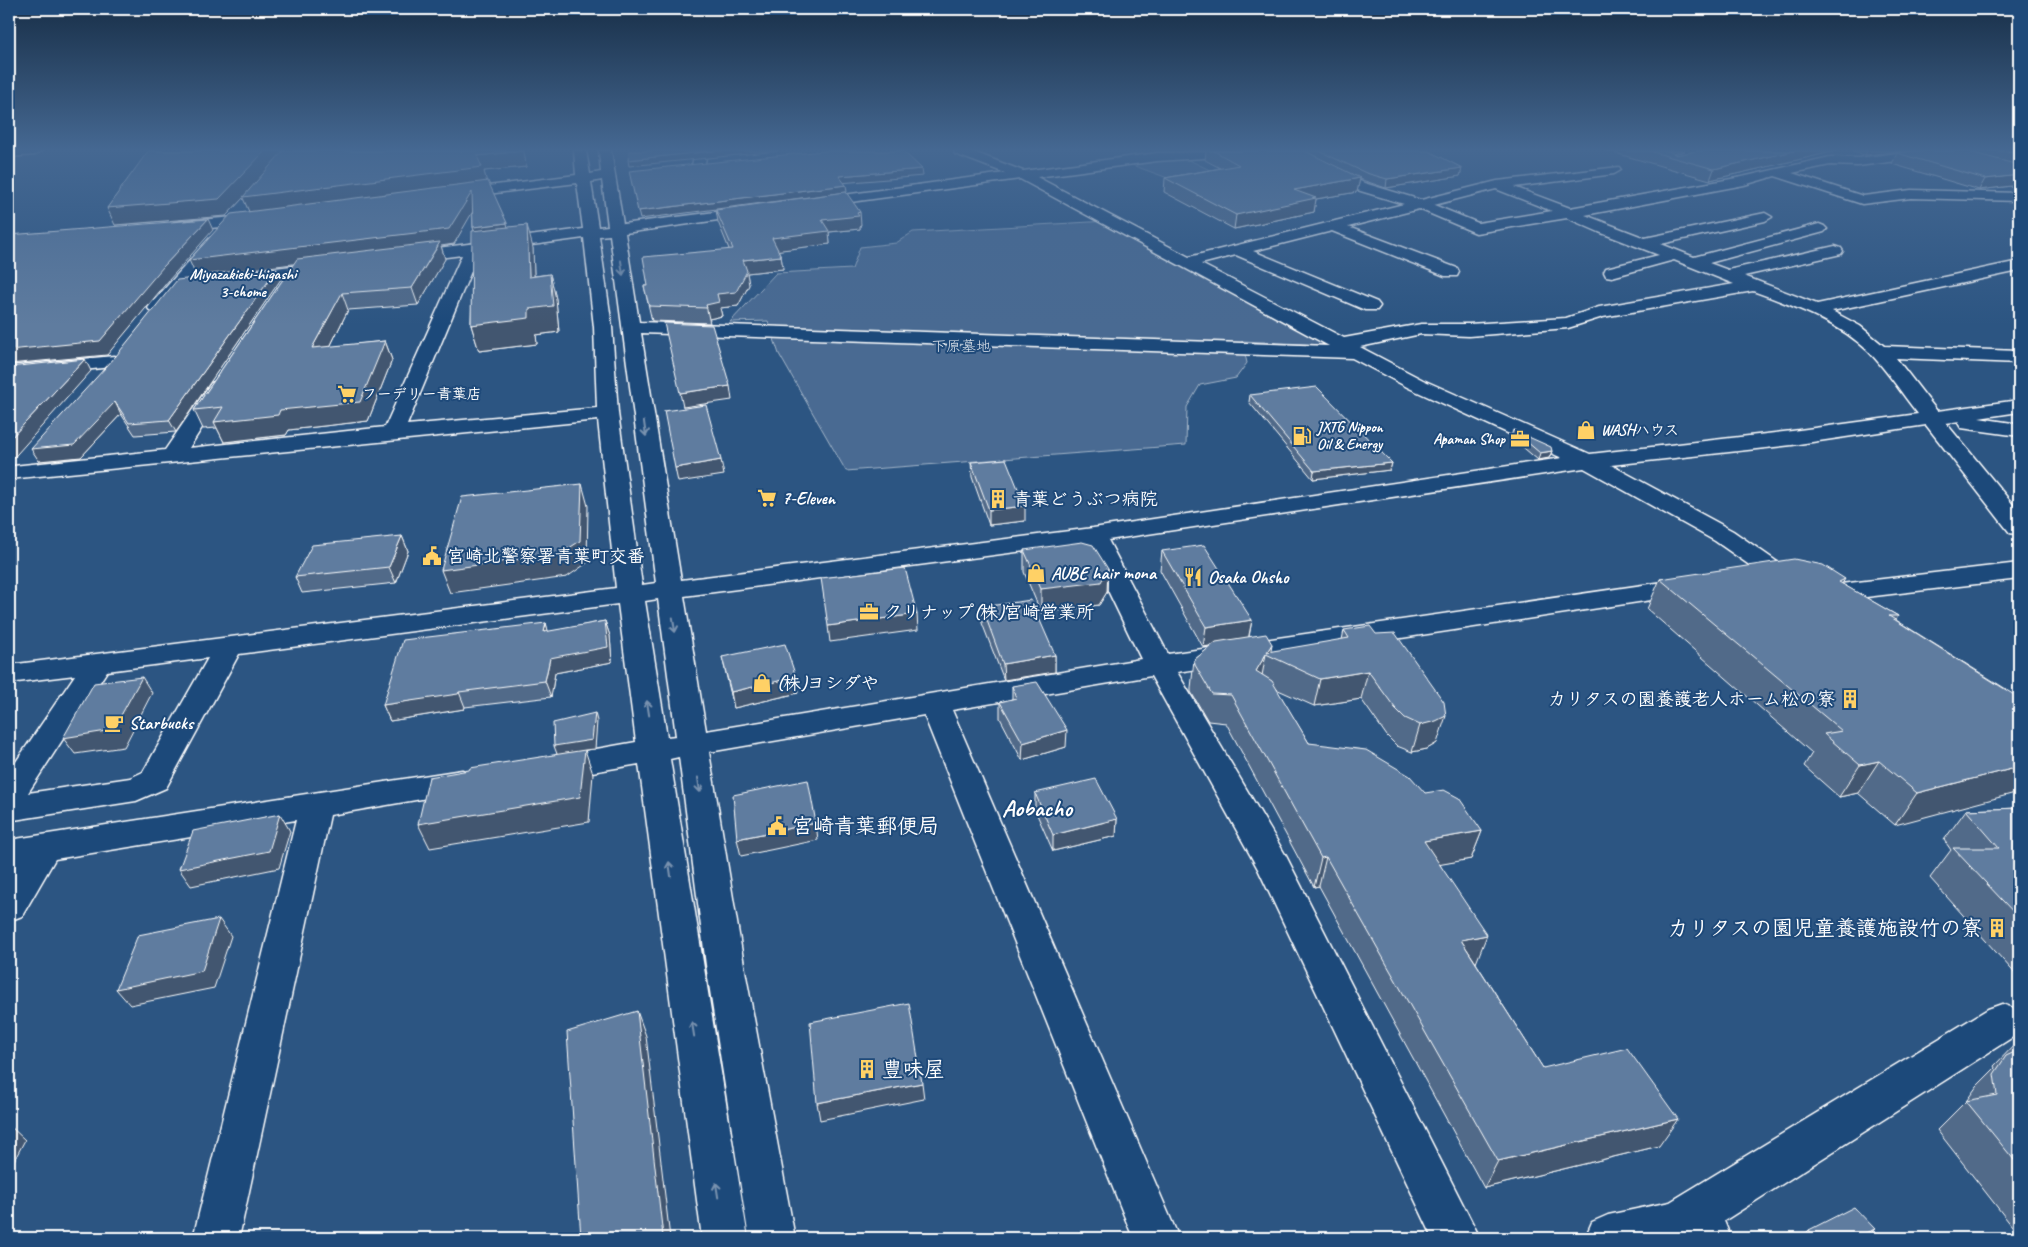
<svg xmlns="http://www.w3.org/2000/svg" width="2028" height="1247" font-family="Caveat,'Klee One',sans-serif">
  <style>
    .green { fill: #486b92; stroke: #a4b5c8 }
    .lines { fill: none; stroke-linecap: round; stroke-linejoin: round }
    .minor-casing { stroke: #fff; stroke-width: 3 }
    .minor { fill: #1f4a7a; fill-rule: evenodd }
    .wall { fill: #516b89; stroke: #fff }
    .shaded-wall { fill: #42576f; stroke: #fff }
    .building { fill: #5e7c9f; stroke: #fff }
    .oneway { stroke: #7992af }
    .labels { text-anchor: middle; stroke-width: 4; stroke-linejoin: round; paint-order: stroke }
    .far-park-label { font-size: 15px; fill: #dae1e9; stroke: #1f4a7a }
    .far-poi-label { font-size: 15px; font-weight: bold; fill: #fff; stroke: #1f4a7a; text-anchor: start }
    .far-neighbourhood-label { font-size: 16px; font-weight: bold; fill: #fff; stroke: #1f4a7a }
    .poi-label { font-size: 18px; font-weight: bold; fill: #fff; stroke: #1f4a7a; text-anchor: start }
    .near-poi-label { font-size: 21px; font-weight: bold; fill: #fff; stroke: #1f4a7a; text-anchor: start }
    .near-quarter-label { font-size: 24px; font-weight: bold; fill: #fff; stroke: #1f4a7a }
  </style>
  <rect width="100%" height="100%" fill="#2c5582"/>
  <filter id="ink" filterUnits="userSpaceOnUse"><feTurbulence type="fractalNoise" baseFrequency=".02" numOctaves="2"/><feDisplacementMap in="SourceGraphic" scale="10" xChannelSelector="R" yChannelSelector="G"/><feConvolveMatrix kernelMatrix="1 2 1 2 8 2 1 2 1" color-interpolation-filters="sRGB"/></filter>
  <g filter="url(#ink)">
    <path class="green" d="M1185 158 1241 185 1206 192 1132 165Z
      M1108 221 1345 346 1242 341 1247 363 1236 378 1200 385 1187 407 1186 445 846 471 779 354 768 321 730 322 776 273 852 269 860 247 896 243 913 232Z"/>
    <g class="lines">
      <g class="minor-casing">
        <path id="minor" d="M9 151H41L35 155 9 157Z
          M574 151H586L590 174 601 172 599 151H611L623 224 754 207 761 211 754 215 625 233 639 322 1329 346 1020 179 814 207 807 203 814 199 1005 173 955 154 954 151H971L1023 171 1157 153 1255 151 1249 155 1157 161 1037 177 1189 257 1404 204 1354 189 1282 151H1298L1364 183 1421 200 1497 181 1619 167 1621 170 1614 174 1514 187 1570 208 1742 177 1830 157 1858 158 1915 151H1950L1944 155 1858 166 1830 165 1792 173 1863 196 1911 190 2019 193V201L1911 198 1862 204 1775 176 1744 185 1585 215 1645 238 1765 213 1772 217 1765 221 1661 244 1694 257 1819 224 1824 226 1827 229 1824 232 1709 263 1728 270 1835 246 1841 248 1843 251 1841 254 1744 276 1817 304 2019 261V271L1832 311 1860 326 1884 346 2019 351V363L1896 358 1937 411 2019 400V412L1979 418 2019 424V436L1961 428 1958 423 1960 421 1946 423 2019 512V535L2010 533 1926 425 1792 445 1611 465 1733 531 1786 568 1805 574 1809 580 1805 586 1796 588 1768 578 1715 541 1584 468 1108 540 1168 654 1691 578 1700 580 1704 586 1700 592 1691 594 1177 672 1286 856 1480 1238H1433L1258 869 1151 676 952 710 1179 1238H1133L924 715 709 752 744 965 795 1238H749L706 965 679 757 670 759 748 1238H702L639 764 551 779 540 776 535 768 540 760 551 757 636 742 618 604 239 654 166 788 136 801 14 820 9 819V772L75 675 9 683V665L616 588 598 420 9 479V467L13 466 165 450 211 383 218 381 225 383 228 387 189 448 385 427 462 255 407 262 399 257 407 252 583 229 577 183 455 198 448 194 455 190 576 175ZM602 180 608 226 598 227 591 182ZM1496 189 1552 211 1478 223 1434 205ZM1419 209 1476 233 1567 218 1599 232 1659 255 1606 268 1604 272 1606 276 1612 277 1674 260 1734 284 1599 307 1566 318 1469 324H1421L1344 338 1201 264 1236 255 1365 310H1377L1380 306 1377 302 1253 251 1332 231 1445 276H1457L1459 272 1457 268 1348 227ZM610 235 656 583 642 585 618 413 612 327 599 236ZM584 238 594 327 597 408 407 425 479 252ZM1753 291C1793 306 1837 321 1868 351 1887 370 1901 393 1918 414L1792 431 1590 454 1423 380 1360 347 1421 334 1469 336 1568 328 1603 317ZM641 333 1352 358 1409 388 1562 458 1093 528 681 580ZM1085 543 1141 659 706 731 684 596ZM658 599 676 736 667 737 645 601ZM208 658 143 772 130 778 28 793 107 671Z
          M695 151H707L704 169H694L692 166Z
          M259 215 266 219 264 222 175 232 167 227 175 222Z
          M216 236 224 241 222 244 163 312H151L148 308 151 304 210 238Z
          M325 262 331 264 333 267 331 270 241 282 235 281 233 277 235 273 241 272Z
          M114 356 121 358 124 362 121 366 9 378V366Z
          M2019 563V579L1832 601 1823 599 1819 593 1823 587 1832 585Z
          M462 770 473 774 478 782 473 790 330 815 239 1238H193L296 820 55 859 22 916 9 921V875L15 866H9V840Z
          M2002 1004 2016 1009C2020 1018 2020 1026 2016 1035L1724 1221 1731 1238H1585L1592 1222 1608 1215 1670 1202 1988 1009Z"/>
      </g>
      <use href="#minor" class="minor"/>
    </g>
    <path class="wall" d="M148 151H524L526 167 484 171 486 182 508 227 533 248 534 276 550 274 556 299 559 332 536 335 537 344 479 351 471 325 474 231 473 227 472 211 454 244 441 246 445 259 418 305 348 310 330 347 385 341 392 360 368 421 289 430 286 435 224 442 217 428 203 429 194 410 294 263 196 276 249 211 243 198 226 216 115 225Z
      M1206 151H1429L1462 168 1460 176 1386 188 1365 181 1360 179 1357 192 1316 199 1314 212 1234 229 1164 192 1165 178 1220 168 1205 160Z
      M1608 151H1685L1674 154 1676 155 1697 151H1836L1710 180Z
      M1852 151H1901L1865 155Z
      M1914 151H2019V185L1979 190 1892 164 1897 153Z
      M716 210 861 225H860V229L829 232 830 244 778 250 781 256 783 269 747 273 749 285 738 306 720 308 722 316 709 319 710 323 652 321 644 286H648L729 249 718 222Z
      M277 269 281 279 176 432 135 435 121 414 81 457 39 461Z
      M1250 395 1392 463 1390 470 1313 479 1249 402Z
      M1513 430 1552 451 1549 458 1538 460 1511 437Z
      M971 462 1025 521 989 525 972 477Z
      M402 536 408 551 396 583 302 593 295 577Z
      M1024 550 1108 569 1107 592 1099 605 1041 613 1024 572Z
      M1162 551 1252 620 1249 637 1271 652 1342 640 1344 630 1437 743 1427 749 1412 752 1397 746 1387 736 1361 699 1314 706 1276 689 1309 743 1425 793 1482 831 1471 859 1440 864 1476 963 1543 1068 1659 1146 1484 1188 1319 886 1314 887 1226 723 1208 721 1191 692V688L1194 660 1211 646 1203 647 1160 570Z
      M1660 579H1845L1842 584 1898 616 1896 620 2006 689 1895 825 1858 793 1839 797 1804 766 1812 753 1647 609Z
      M982 607 1055 655V672L1004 680 982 623Z
      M605 621 610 636 612 662 555 673 551 697 465 707 464 709 390 721 383 705 546 623 548 632Z
      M722 657 798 693 734 708Z
      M1012 686 1066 747 1022 760 1000 718V702L1012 699Z
      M1035 793 1117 819 1116 836 1053 851 1035 810Z
      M2019 808V978L1930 878 1951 850 1944 840 1966 810Z
      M2019 1040V1235L1937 1130 1967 1100 1977 1086 1995 1068 1994 1066Z
      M1875 1229 1866 1238H1801L1809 1230Z"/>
    <path class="shaded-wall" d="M265 151 477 156 524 151 526 167 484 171 487 183 250 214 243 198 226 216 115 225 107 208Z
      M713 151H778L629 166 628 160Z
      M1666 151H1685L1667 155Z
      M1794 151H1836L1710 180 1714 169Z
      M1867 151H1901L1865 155Z
      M1462 168 1460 176 1386 188 1387 179Z
      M922 169 923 176 840 183 839 176Z
      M2019 175V185L1979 190 1985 179Z
      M1360 178 1357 192 1316 199 1314 212 1234 229 1236 215 1294 190Z
      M846 185 847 192 640 219 638 211Z
      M472 192 476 206 454 244 441 246 445 259 418 305 412 288 438 246 196 276 189 260Z
      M860 212 861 225H860V229L829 232 830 244 774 251 772 238 822 220Z
      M208 219 213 230 169 280 107 355 9 364V350L163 267Z
      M507 223 510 237 477 241 473 227Z
      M527 225 533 248 535 301 529 277Z
      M781 256 783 269 747 273 749 285 738 306 720 308 722 316 709 319 706 305 717 294 743 260Z
      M277 269 281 279 176 432 169 420Z
      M550 274 556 299 559 332 536 335 537 344 479 351 471 325 529 309Z
      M342 293 348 310 320 367 312 348Z
      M385 341 392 360 368 421 289 430 286 435 224 442 214 422 280 410Z
      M85 359 91 371 9 463V440Z
      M730 386 732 400 683 407 680 393Z
      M115 402 121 414 81 457 39 461 31 449Z
      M1552 451 1549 458 1538 460 1540 453Z
      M721 460 724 475 678 482 675 468Z
      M1392 463 1390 470 1313 479 1314 471Z
      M582 484 588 506 587 563 567 577 450 593 441 570Z
      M1025 506V521L989 525V510Z
      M402 536 408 551 396 583 389 567Z
      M1108 569 1107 592 1099 605 1041 613V589Z
      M917 614 918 630 830 642 828 626Z
      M1252 620 1248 640 1203 647 1206 627Z
      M605 621 610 636 612 662 555 673 551 697 545 681 550 658Z
      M546 623 550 638 544 632Z
      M1272 644 1270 656 1267 652Z
      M1266 654 1261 681 1256 671Z
      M1055 655V672L1004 680 1003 664Z
      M1368 671 1361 699 1314 706 1320 679Z
      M142 677 152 693 124 747 75 754 63 738Z
      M796 677 798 693 734 708 731 692Z
      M459 692 465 707 464 709 390 721 383 705Z
      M595 713 597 721 595 749 585 750 593 774 589 822 430 848 418 824 557 754 554 746Z
      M1446 716 1437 743 1427 749 1412 752 1420 725Z
      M1067 730 1066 747 1022 760 1023 743Z
      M1879 761 1858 793 1839 797 1860 765Z
      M2019 767V792L1895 825 1917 793Z
      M280 814 290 831 279 868 191 886 179 869Z
      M1117 819 1116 836 1053 851V835Z
      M816 823 818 840 741 856 737 839Z
      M1482 831 1471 859 1415 869 1424 841Z
      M1326 857 1319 886 1314 887 1321 858Z
      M219 919 231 936 214 988 130 1005 116 989Z
      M1487 935 1476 963 1461 940Z
      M637 1011 646 1036 670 1238H657Z
      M922 1083 924 1099 820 1120 817 1103Z
      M1678 1119 1659 1146 1484 1188 1498 1161Z
      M9 1125 25 1140 9 1170Z
      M1875 1229 1866 1238H1855L1856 1237Z"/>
    <path class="building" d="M148 151H265L219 199 107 208Z
      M283 151H522L477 156 482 167 243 197Z
      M629 151H713L628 160Z
      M823 151H903L922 169 839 176 846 185 638 211 629 171Z
      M1214 151H1305L1360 178 1294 190 1316 198 1236 215 1165 178 1239 165Z
      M1319 151H1429L1462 168 1387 179 1366 173Z
      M1649 151H1669L1676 155 1697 151H1794L1714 169Z
      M1914 151H1966L2019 165V175L1985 179 1897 153Z
      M2008 151H2019V154Z
      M488 181 507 223 473 227 472 192 449 229 189 260 231 214Z
      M846 192 860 212 857 213 859 216 822 220 829 231 772 238 781 256 743 260 747 271 736 292 717 294 719 302 706 305 707 308 649 306 644 286H648L643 257 733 249 716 210Z
      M208 219 163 267 100 341 9 350V235Z
      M527 225 529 277 550 274 553 306 529 309V318L471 325 472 231Z
      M440 242 412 288 342 293 312 348 385 341 360 402 280 410 278 415 214 422 223 407 194 410 297 259Z
      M277 269 169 420 129 423 115 402 74 445 31 449 116 356 177 280Z
      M664 323 712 325 730 386 680 393Z
      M85 359 9 440V367Z
      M1317 387 1392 463 1314 471 1250 395Z
      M706 405 721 460 675 468 664 411Z
      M1513 430 1551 447 1552 451 1540 453Z
      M1006 459 1025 506 989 510 971 462Z
      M582 484 580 541 560 554 441 570 462 497Z
      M402 536 389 567 295 577 312 545Z
      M1082 542 1093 545 1108 569 1101 582 1041 589 1024 550Z
      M1204 545 1252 620 1206 627 1162 551Z
      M1794 559 1823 565 1845 579 1839 582 1898 616H1889L2019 698V767L1917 793 1879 761 1860 765 1824 734 1842 731 1660 579Z
      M905 568 917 614 828 626 821 578Z
      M1031 600 1055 655 1003 664 982 607Z
      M605 621 608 647 550 658 545 681 459 692 458 694 383 705 403 640 546 623 544 632Z
      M1370 626 1376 634 1395 633 1444 702 1446 716 1436 721 1420 725 1405 718 1395 708 1368 671 1320 679 1266 654 1256 671 1272 681 1309 743 1366 750 1410 776 1425 793 1444 790 1459 798 1482 831 1424 841 1487 935 1461 940 1543 1068 1627 1048 1678 1119 1498 1161 1326 857 1321 858 1231 695 1212 694 1195 665 1194 660 1216 642 1266 634 1272 644 1267 652 1349 638 1344 630Z
      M785 644 796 677 731 692 722 657Z
      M142 677 113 730 63 738 94 683Z
      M1037 682 1067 730 1023 743 1000 702 1016 698 1012 686Z
      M595 713 592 740 554 746 553 723Z
      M585 750 580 797 418 824 429 777 469 770 470 768Z
      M1096 779 1117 819 1053 835 1035 793Z
      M808 780 816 823 737 839 733 795Z
      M2019 808V918L1953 848H1999L1966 810Z
      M280 814 269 851 179 869 193 831Z
      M219 919 202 971 116 989 138 935Z
      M909 1003 922 1083 817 1103 810 1022Z
      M637 1011 663 1236 657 1238H581L567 1032Z
      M2019 1050V1166L1966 1101 1997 1095 1994 1074 2006 1056Z
      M1854 1207 1875 1229 1856 1237 1857 1238H1815L1809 1230Z"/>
    <defs><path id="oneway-shaft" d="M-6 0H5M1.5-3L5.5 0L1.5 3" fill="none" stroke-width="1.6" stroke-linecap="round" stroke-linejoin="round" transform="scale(1.25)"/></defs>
    <g class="oneway">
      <use href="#oneway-shaft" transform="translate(622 268) rotate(82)"/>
      <use href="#oneway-shaft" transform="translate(645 429) rotate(82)"/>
      <use href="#oneway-shaft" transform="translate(674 625) rotate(81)"/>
      <use href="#oneway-shaft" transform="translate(648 708) rotate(-99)"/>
      <use href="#oneway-shaft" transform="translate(699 785) rotate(82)"/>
      <use href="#oneway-shaft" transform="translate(670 869) rotate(-98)"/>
      <use href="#oneway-shaft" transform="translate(693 1029) rotate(-99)"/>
      <use href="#oneway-shaft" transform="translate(717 1190) rotate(-99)"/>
    </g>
  </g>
  <linearGradient id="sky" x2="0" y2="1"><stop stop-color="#182f48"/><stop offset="0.46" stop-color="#456892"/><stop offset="1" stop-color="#456892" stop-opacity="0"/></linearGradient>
  <rect width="2028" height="325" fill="url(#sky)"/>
  <defs>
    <g id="supermarket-bare" transform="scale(1.5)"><path d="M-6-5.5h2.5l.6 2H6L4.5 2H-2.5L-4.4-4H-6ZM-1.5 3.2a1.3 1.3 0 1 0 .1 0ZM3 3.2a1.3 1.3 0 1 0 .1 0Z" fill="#ffd166" stroke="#1f4a7a" stroke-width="2.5" paint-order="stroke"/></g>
    <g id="shop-bare" transform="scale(1.5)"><path d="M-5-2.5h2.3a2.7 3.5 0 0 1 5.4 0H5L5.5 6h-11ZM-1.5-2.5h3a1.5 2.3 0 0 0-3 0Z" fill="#ffd166" stroke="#1f4a7a" stroke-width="2.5" paint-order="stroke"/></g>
    <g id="fuel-bare" transform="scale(1.5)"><path d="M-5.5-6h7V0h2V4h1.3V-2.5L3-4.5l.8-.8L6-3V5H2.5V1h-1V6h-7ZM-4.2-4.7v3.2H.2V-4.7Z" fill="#ffd166" stroke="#1f4a7a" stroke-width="2.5" paint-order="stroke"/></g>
    <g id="office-bare" transform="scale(1.5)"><path d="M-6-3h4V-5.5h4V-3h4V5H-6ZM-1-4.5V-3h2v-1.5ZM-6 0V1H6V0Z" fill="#ffd166" stroke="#1f4a7a" stroke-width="2.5" paint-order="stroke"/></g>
    <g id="building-bare" transform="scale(1.5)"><path d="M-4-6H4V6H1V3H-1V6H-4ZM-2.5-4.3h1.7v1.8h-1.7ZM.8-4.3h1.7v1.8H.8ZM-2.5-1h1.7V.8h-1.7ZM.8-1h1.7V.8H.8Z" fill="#ffd166" stroke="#1f4a7a" stroke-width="2.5" paint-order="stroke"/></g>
    <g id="civic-bare" transform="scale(1.5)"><path d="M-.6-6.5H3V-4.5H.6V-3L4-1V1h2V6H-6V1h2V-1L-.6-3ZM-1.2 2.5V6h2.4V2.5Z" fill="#ffd166" stroke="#1f4a7a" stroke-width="2.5" paint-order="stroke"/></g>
    <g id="restaurant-bare" transform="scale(1.5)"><path d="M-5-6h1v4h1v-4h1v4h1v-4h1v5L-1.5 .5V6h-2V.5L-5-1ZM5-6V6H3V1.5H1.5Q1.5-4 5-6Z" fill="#ffd166" stroke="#1f4a7a" stroke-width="2.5" paint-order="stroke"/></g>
    <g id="cafe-bare" transform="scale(1.5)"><path d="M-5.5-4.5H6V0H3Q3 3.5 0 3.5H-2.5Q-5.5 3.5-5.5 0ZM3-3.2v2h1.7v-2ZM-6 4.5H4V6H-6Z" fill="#ffd166" stroke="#1f4a7a" stroke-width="2.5" paint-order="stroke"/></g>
  </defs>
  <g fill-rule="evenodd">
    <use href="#supermarket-bare" x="347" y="394"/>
    <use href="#shop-bare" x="1586" y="430"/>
    <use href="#fuel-bare" x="1302" y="436"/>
    <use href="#office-bare" x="1520" y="439"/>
    <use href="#supermarket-bare" x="767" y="498"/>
    <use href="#building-bare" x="998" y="499"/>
    <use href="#civic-bare" x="432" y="556"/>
    <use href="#shop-bare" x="1036" y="573"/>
    <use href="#restaurant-bare" x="1193" y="577"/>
    <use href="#office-bare" x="869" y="612"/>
    <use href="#shop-bare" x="762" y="683"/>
    <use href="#building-bare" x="1850" y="699"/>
    <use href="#cafe-bare" x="114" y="723"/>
    <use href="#civic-bare" x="777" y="826"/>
    <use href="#building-bare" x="1997" y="928"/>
    <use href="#building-bare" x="867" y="1069"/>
  </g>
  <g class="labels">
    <g class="far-park-label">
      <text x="961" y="351">下原墓地</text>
    </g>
    <g class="far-poi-label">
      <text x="362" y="399">フーデリー青葉店</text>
      <text x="1317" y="432">JXTG Nippon<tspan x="1317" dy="17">Oil &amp; Energy</tspan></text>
      <text x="1601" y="435">WASHハウス</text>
      <text x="1505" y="444" text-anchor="end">Apaman Shop</text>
    </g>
    <g class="far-neighbourhood-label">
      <text x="243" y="279">Miyazakieki-higashi<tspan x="243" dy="18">3-chome</tspan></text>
    </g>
    <g class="poi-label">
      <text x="782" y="504">7-Eleven</text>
      <text x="1013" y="505">青葉どうぶつ病院</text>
      <text x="447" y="562">宮崎北警察署青葉町交番</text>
      <text x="1051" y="579">AUBE hair mona</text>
      <text x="1208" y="583">Osaka Ohsho</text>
      <text x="884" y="618">クリナップ(株)宮崎営業所</text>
      <text x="777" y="689">(株)ヨシダや</text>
      <text x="1835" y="705" text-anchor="end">カリタスの園養護老人ホーム松の寮</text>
      <text x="129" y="729">Starbucks</text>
    </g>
    <g class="near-poi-label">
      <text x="792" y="833">宮崎青葉郵便局</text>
      <text x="1982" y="935" text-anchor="end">カリタスの園児童養護施設竹の寮</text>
      <text x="882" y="1076">豊味屋</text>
    </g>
    <g class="near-quarter-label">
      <text x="1037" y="816">Aobacho</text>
    </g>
  </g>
  <rect width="2028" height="1247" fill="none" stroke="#1f4a7a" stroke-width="30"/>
  <rect x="15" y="15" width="1998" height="1217" fill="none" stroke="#fff" stroke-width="2" filter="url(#ink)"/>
</svg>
